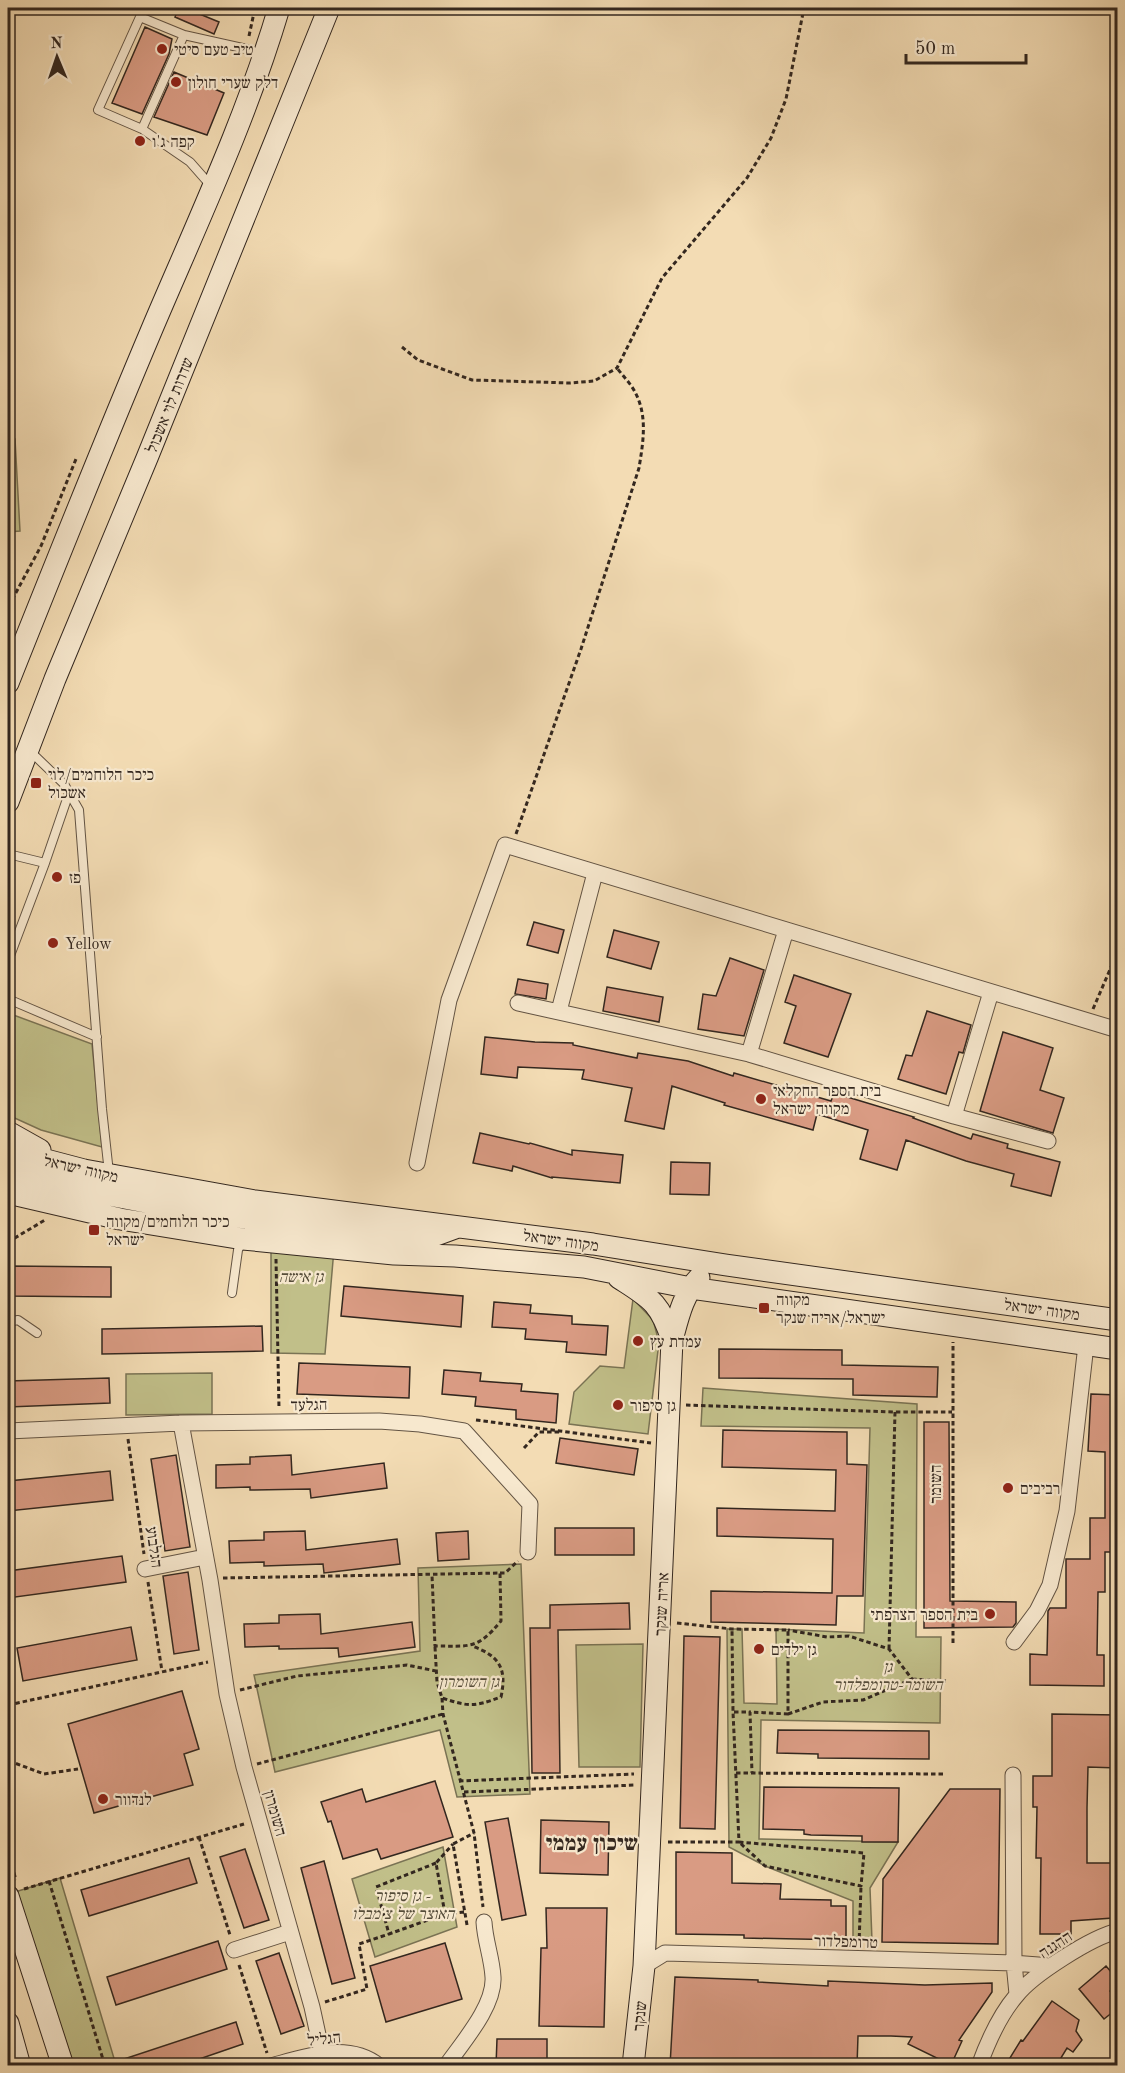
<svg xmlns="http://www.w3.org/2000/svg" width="1125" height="2073" font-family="'Old Standard TT','Frank Ruhl Libre',serif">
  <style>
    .green { fill: #c1bf89; stroke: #7a7354; stroke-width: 1.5 }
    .building { fill: #d99b83; stroke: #33271f; stroke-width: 1.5 }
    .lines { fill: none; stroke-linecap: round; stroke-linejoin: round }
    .lane-casing { stroke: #635444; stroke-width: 10 }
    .street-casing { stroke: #635444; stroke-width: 17 }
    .secondary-casing { stroke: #33271f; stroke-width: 23 }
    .path { stroke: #33271f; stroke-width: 3; stroke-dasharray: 4.5 3; stroke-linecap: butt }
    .lane { stroke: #f7e8ce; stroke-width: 8 }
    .street { stroke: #f7e8ce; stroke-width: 15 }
    .secondary { stroke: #f7e8ce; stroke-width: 21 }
    .poi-dot { fill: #8f2418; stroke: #f7e8ce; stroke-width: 2 }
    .labels { text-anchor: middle; stroke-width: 4.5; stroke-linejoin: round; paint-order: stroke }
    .poi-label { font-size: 16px; fill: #33271f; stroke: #f7e8ce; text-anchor: start }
    .street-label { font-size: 16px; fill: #33271f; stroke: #f7e8ce }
    .park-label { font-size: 16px; font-style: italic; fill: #564d3a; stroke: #f7e8ce }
    .district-label { font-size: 22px; font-weight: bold; fill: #33271f; stroke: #f7e8ce }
  </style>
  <rect width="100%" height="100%" fill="#f3dcb4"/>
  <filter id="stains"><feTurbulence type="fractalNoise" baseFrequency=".00333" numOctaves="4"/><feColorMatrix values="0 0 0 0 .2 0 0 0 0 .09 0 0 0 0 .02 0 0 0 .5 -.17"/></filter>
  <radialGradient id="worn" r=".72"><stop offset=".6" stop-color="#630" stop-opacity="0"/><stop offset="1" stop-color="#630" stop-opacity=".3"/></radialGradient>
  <path class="green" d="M8 439H15L20 531 8 532Z
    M8 1013 92 1044 102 1147 41 1130 8 1115Z
    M271 1242 334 1249 325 1354 271 1353Z
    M633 1299 653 1320 659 1342 648 1434 569 1424 574 1392 600 1366 624 1368Z
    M212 1373V1414L126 1415V1374Z
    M703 1388 917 1404 916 1637H941L940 1723 761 1720 759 1839 898 1842 870 1888 872 1941 853 1939V1901L765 1866 729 1847 727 1629H742L744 1703 777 1704 776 1629 864 1633 870 1428 701 1426Z
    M521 1564 530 1794 457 1797 440 1730 275 1772 254 1675 420 1651 418 1568Z
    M643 1644 640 1767H579L576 1645Z
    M443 1847 457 1927 375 1957 352 1879Z
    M60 1878 116 2065H74L15 1892Z"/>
  <path class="building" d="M179 8H185L219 22 214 34 175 17Z
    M145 27 172 39 169 54 142 114 112 103Z
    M174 72 224 93 207 135 154 117Z
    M534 922 564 930 558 953 527 945Z
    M614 930 659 942 651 969 607 957Z
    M730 958 764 970 744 1036 698 1029 703 994 716 996Z
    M794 975 851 994 828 1057 784 1043 796 1006 785 1002Z
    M518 979 548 984 546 999 515 994Z
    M607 987 663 997 659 1022 603 1011Z
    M927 1011 971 1025 963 1053 959 1052 946 1094 898 1079 906 1055 912 1056Z
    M1003 1032 1053 1048 1040 1090 1064 1098 1053 1133 980 1111Z
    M485 1037 535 1042 573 1043V1045L637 1058 638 1053 688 1061 733 1076 734 1073 831 1101 834 1093 914 1117 913 1118 971 1139 973 1134 1008 1144 1007 1148 1060 1162 1051 1196 1011 1186 1014 1174 966 1161 906 1140 897 1170 860 1159 868 1130 817 1114 813 1130 724 1105 725 1103 672 1086 664 1129 625 1121 632 1088 582 1079 584 1070 518 1067 517 1078 481 1074Z
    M480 1133 529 1144 530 1143 572 1155V1150L623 1155 620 1183 552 1177V1178L513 1166 512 1171 473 1163Z
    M671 1162 710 1163 709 1195 670 1194Z
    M8 1266 111 1267V1297L8 1296Z
    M344 1286 463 1296 461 1327 341 1316Z
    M494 1302 531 1305 530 1313 572 1316V1324L608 1326 606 1355 566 1352 567 1342 525 1339 526 1329 492 1327Z
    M262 1326 263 1351 102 1354V1329Z
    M719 1349 842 1350V1365L938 1367 937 1397 853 1395V1379L719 1378Z
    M299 1363 410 1367 409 1398 297 1394Z
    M444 1370 481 1373 480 1381 522 1384 521 1391 558 1394 556 1423 516 1419V1410L475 1406 476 1397 442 1394Z
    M109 1378 110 1403 8 1407V1381Z
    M1091 1394 1118 1395V1552H1105V1592H1098L1097 1655H1104V1686L1030 1685V1654L1047 1655 1048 1611 1050 1608H1066V1559H1090V1518H1105V1452L1088 1451Z
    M924 1422H949L950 1601 1016 1602V1623L1013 1627 924 1628Z
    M723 1430 847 1432V1464L867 1465 863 1596H837L836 1625 711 1622V1591L832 1593 833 1539 717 1536V1508L835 1511 836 1470 722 1467Z
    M560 1438 638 1449 634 1475 556 1463Z
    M176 1455 190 1547 165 1551 151 1459Z
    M291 1455 292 1475 384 1463 387 1488 311 1498 310 1489 250 1490V1487L216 1488V1465L250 1464V1457Z
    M110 1471 113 1500 8 1511V1481Z
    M555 1528H634V1555H555Z
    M305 1531 306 1550 397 1539 400 1564 324 1573 323 1564 264 1566V1562L230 1563 229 1541 264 1540V1532Z
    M468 1531 469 1559 438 1561 436 1533Z
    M122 1556 126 1582 8 1598V1571Z
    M188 1572 199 1650 174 1654 163 1576Z
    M629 1603 630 1629 558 1630 560 1773H532L530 1628H550V1605Z
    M320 1614 321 1634 412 1622 415 1647 339 1657 338 1648 279 1649V1646L245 1647 244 1624 279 1623V1615Z
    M131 1627 137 1660 23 1681 17 1648Z
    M684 1636 720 1637 715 1829 680 1828Z
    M182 1691 199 1749 184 1754 193 1785 94 1813 68 1724Z
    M1052 1714 1118 1715V1768L1088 1767 1087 1808V1863H1113V1918L1071 1921V1934H1040L1041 1858H1036L1037 1807H1033V1776H1052Z
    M778 1730 929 1731V1759L818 1758V1754L777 1753Z
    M435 1781 453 1837 381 1859 377 1849 343 1859 331 1821 328 1822 321 1802 362 1789 366 1802Z
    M764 1787 899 1788 898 1842H862V1836L811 1835 804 1834V1830L763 1829Z
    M950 1789H1000L998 1944 882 1942 883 1879Z
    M508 1818 526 1915 502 1920 485 1822Z
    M541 1820 609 1822 608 1875 540 1873Z
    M245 1849 269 1920 244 1928 220 1857Z
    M676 1852 732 1853V1883L781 1884 780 1899 831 1900V1906H846V1940L744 1938V1935L676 1934Z
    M189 1858 197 1883 89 1916 81 1890Z
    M324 1861 355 1978 332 1984 301 1868Z
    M546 1908H607L604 2027 539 2026 541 1948H547Z
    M218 1941 227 1969 116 2005 107 1977Z
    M445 1943 462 1999 386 2022 370 1966Z
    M279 1953 304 2026 281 2034 256 1961Z
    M1106 1966 1118 1980V1984L1110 1991 1118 2000V2008L1104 2019 1079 1989Z
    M675 1977 758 1980V1982L828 1986V1981L925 1985 992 1983V1992L959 2040 962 2041 951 2065 908 2044 912 2037 891 2036H858L857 2066H670Z
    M1052 2001 1079 2020 1076 2031 1082 2040 1073 2052 1067 2048 1056 2066H1005L1021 2040 1023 2041Z
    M236 2022 243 2044 179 2066H113L112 2063Z
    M497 2039H547V2066H496Z"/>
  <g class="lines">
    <g class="lane-casing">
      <path id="lane" d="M142 129 98 110 140 17 184 35
        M212 187 190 162 142 129 184 35 247 49 263 55
        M31 752 64 784 79 810 102 1109 109 1173
        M8 854 45 863
        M8 961 45 863 69 793
        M8 999 97 1037
        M232 1293 238 1250 242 1242
        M8 1322 18 1320 37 1333"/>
    </g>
    <g class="street-casing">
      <path id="street" d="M518 1003 749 1054 954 1116 1048 1141
        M559 1011 595 873
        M749 1054 786 930
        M954 1116 991 992
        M417 1163 449 1000 505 845 1118 1030
        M181 1423 210 1580 227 1694 244 1767 312 2007 322 2053
        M8 1431 181 1423 379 1421 420 1424 464 1431 530 1504 528 1552
        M145 1569 205 1557
        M1014 1642 1037 1611 1050 1585 1067 1511 1086 1345
        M1013 1775 1014 1963 1017 1994
        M234 1950 290 1932
        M644 1966 665 1953 1014 1963 1051 1966
        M271 2066C304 2057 348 2041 379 2066
        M446 2066C462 2043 495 2006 493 1977 492 1958 485 1941 484 1922
        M979 2066C988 2041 999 2016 1016 1996 1032 1975 1092 1937 1118 1931"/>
    </g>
    <g class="secondary-casing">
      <path id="secondary" d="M8 683C55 565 102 447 152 329 197 223 246 119 279 8
        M8 802 55 679 147 458 329 8
        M8 1132 40 1150
        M8 1150 84 1170 255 1201 593 1244 726 1265 1118 1320
        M8 1172 109 1195 177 1208 306 1227 428 1238 458 1227
        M8 1193 120 1219 243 1239 394 1254 455 1256 584 1267 691 1288 1118 1349
        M619 1278C650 1298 660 1302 672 1340
        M8 1896 63 2066
        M8 2023 20 2066
        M633 2066 644 1966 672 1340C678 1318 683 1294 699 1278"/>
    </g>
    <path class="path" d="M249 36 255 8
      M402 347 418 360 472 380 570 383 594 381 617 368 662 278 747 178 771 138 786 99 804 8
      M8 614 12 600 41 546 76 459
      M516 834 581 649 639 468C643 443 648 416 635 392 631 384 623 376 617 368
      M1093 1009 1118 951
      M8 1242 45 1220
      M276 1259 279 1408
      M686 1405 895 1412H952
      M476 1420 651 1443
      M128 1439 144 1554
      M524 1448 539 1432H561
      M500 1573H505L518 1561
      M223 1578 500 1573 501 1621C477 1650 470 1646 435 1646L432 1575
      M148 1582 162 1671
      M677 1623 732 1629 788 1630V1714L750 1712 752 1773
      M953 1643V1342
      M435 1647 437 1682 442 1698C470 1707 473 1707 501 1697 507 1669 500 1656 472 1646
      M889 1649 895 1412
      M912 1679 946 1681
      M240 1690 297 1676 407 1665 436 1671
      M442 1698 443 1714 474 1833 483 1907
      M8 1705 208 1662
      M734 1712H750
      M788 1714 823 1702 863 1700 912 1679 889 1649 849 1636 827 1637 788 1630
      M8 1752 12 1762 44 1774 78 1769
      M257 1764 443 1714
      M736 1773 946 1774
      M459 1781 634 1774
      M464 1792 636 1785
      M199 1837 230 1935
      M668 1842H739L733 1712 732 1629
      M739 1842 864 1853 861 1886 765 1866Z
      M8 1851 16 1880
      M436 1863 376 1887 389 1934 445 1914 465 1912
      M49 1881 105 2066
      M24 1889 244 1824
      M445 1914 436 1863 453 1844
      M467 1925 453 1844 474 1833
      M859 1945 861 1886
      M239 1965 267 2053
      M325 2002 367 1989 359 1944 389 1934"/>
    <use href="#lane" class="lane"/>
    <use href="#street" class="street"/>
    <use href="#secondary" class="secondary"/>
  </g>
  <g class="poi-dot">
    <circle cx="162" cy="49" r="6"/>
    <circle cx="176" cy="82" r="6"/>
    <circle cx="140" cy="141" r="6"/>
    <rect x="30" y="777" width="12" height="12" rx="3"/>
    <circle cx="57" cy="877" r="6"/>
    <circle cx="53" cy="943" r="6"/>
    <circle cx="761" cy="1099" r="6"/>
    <rect x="88" y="1224" width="12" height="12" rx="3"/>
    <rect x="758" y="1302" width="12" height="12" rx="3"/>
    <circle cx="638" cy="1341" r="6"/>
    <circle cx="618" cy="1405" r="6"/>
    <circle cx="1008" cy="1488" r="6"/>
    <circle cx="990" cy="1614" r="6"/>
    <circle cx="759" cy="1649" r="6"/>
    <circle cx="103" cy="1799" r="6"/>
  </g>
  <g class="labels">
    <g class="poi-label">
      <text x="174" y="55">טיב טעם סיטי</text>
      <text x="188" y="88">דלק שערי חולון</text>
      <text x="152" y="147">קפה ג'ו</text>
      <text x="48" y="780">כיכר הלוחמים/לוי<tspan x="48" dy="18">אשכול</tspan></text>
      <text x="69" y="883">פז</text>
      <text x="65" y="949">Yellow</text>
      <text x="773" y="1096">בית הספר החקלאי<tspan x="773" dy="18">מקווה ישראל</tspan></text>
      <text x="106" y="1227">כיכר הלוחמים/מקווה<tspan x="106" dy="18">ישראל</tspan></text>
      <text x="776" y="1305">מקווה<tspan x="776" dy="18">ישראל/אריה שנקר</tspan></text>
      <text x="650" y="1347">עמדת עץ</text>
      <text x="630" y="1411">גן סיפור</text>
      <text x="1020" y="1494">רביבים</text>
      <text x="978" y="1620" text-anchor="end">בית הספר הצרפתי</text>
      <text x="771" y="1655">גן ילדים</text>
      <text x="115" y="1805">לנדוור</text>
    </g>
    <g class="street-label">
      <text transform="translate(169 405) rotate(-68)" y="6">שדרות לוי אשכול</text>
      <text transform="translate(81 1168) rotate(13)" y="6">מקווה ישראל</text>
      <text transform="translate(561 1240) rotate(8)" y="6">מקווה ישראל</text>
      <text transform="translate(1042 1309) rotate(8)" y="6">מקווה ישראל</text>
      <text transform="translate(309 1404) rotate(-1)" y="6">הגלעד</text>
      <text transform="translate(935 1484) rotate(-90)" y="6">השומר</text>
      <text transform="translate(155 1547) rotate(82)" y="6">הגלבוע</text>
      <text transform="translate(661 1604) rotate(-87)" y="6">אריה שנקר</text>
      <text transform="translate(276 1813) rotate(74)" y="6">השומרון</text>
      <text transform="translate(846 1941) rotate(2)" y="6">טרומפלדור</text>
      <text transform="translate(1055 1944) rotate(-33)" y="6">ההגנה</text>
      <text transform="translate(639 2016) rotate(-84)" y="6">שנקר</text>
      <text transform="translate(324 2038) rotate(-6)" y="6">הגליל</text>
    </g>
    <g class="park-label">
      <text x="301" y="1282">גן אישה</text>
      <text x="888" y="1672">גן<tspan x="888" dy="18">השומר-טרומפלדור</tspan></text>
      <text x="469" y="1687">גן השומרון</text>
      <text x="403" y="1901">גן סיפור -<tspan x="403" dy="18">האוצר של צ'מבלו</tspan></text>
    </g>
    <g class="district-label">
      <text x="592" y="1850">שיכון עממי</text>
    </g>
  </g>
  <rect width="1125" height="2073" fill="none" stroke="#f3dcb4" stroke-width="30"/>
  <rect x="9" y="9" width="1107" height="2055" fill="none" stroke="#33271f" stroke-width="3"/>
  <rect x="15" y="15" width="1095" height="2043" fill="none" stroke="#33271f" stroke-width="1.5"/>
  <g transform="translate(57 57) rotate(358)" stroke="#f7e8ce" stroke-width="4.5" paint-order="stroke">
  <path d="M0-4.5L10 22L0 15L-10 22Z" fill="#33271f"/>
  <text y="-9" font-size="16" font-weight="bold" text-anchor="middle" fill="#33271f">N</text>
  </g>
  <path d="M906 54v9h120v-9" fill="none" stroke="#33271f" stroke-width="3"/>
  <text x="915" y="54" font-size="18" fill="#33271f" stroke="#f7e8ce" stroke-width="4.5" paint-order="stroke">50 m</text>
  <rect width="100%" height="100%" filter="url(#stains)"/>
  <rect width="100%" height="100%" fill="url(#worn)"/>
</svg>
